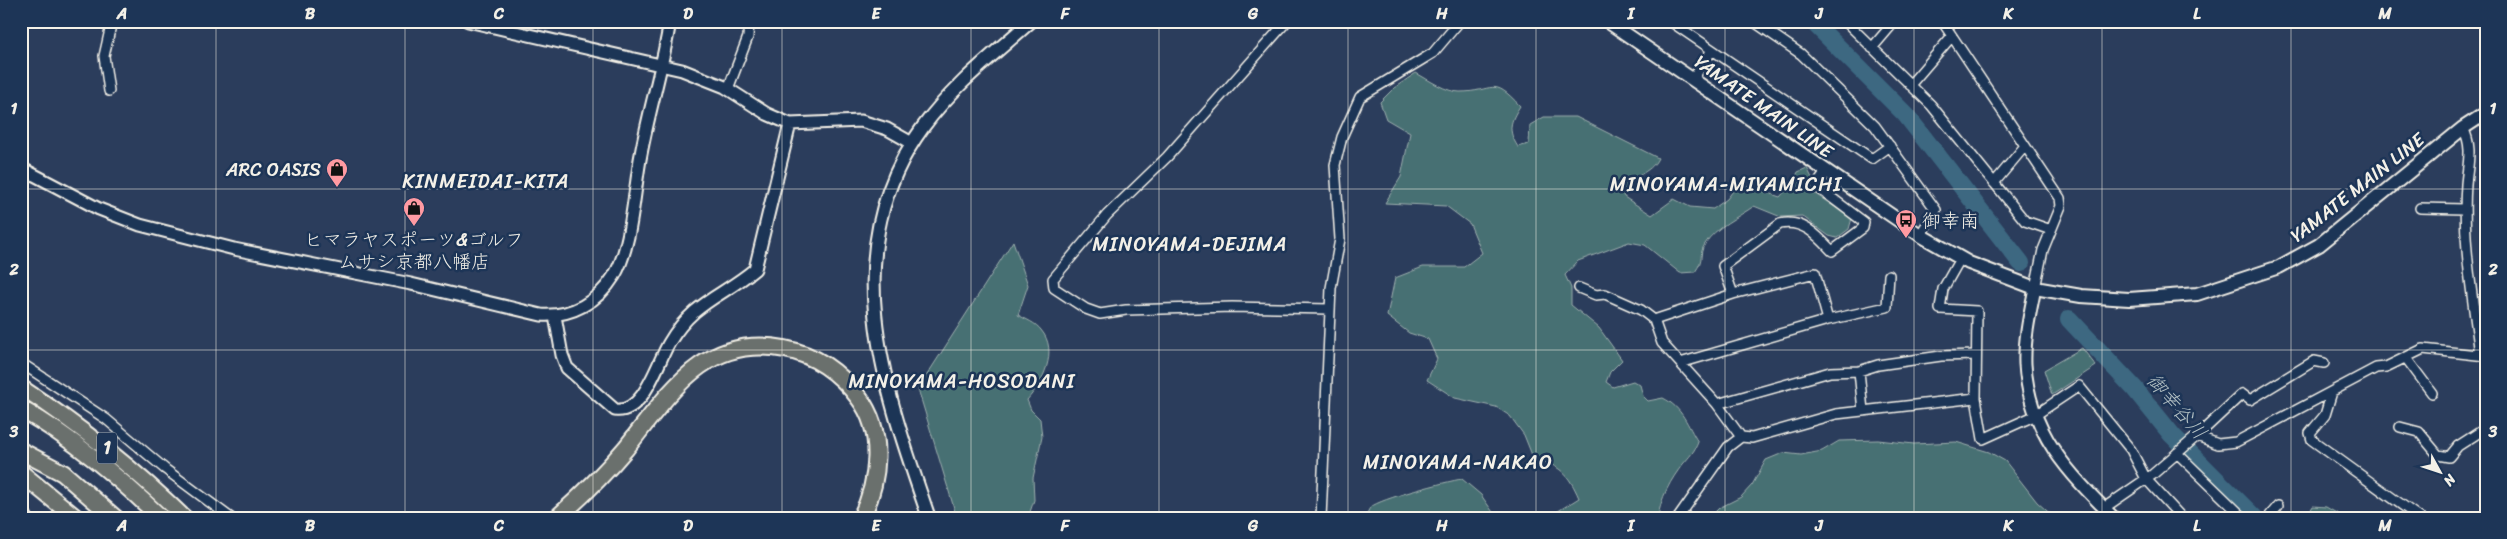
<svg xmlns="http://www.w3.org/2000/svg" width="2507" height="539" font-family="Sriracha,'Klee One',sans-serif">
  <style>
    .green { fill: #476f73; stroke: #9eb0ae }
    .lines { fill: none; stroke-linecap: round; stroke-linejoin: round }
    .river { stroke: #3c6881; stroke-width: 18 }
    .minor-casing { stroke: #f4f1e8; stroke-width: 12 }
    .tertiary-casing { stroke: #f4f1e8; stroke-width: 15 }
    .secondary-casing { stroke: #f4f1e8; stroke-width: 16 }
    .trunk-casing { stroke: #f4f1e8; stroke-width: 18 }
    .motorway-casing { stroke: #f4f1e8; stroke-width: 20 }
    .minor { stroke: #1d3557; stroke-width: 9 }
    .tertiary { stroke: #1d3557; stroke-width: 11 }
    .secondary { stroke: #1d3557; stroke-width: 12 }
    .trunk { stroke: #6b706d; stroke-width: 14 }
    .motorway { stroke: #6b706d; stroke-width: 16 }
    .grid { fill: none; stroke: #f4f1e8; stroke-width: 1; stroke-opacity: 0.55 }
    .labels { text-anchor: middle; stroke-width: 5; stroke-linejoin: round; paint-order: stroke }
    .shield { fill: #1d3557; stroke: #b4b9bc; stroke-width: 1 }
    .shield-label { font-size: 18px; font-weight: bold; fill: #f4f1e8 }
    .street-label { font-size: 19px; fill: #f4f1e8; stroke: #1d3557 }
    .poi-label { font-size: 19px; fill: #f4f1e8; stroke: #1d3557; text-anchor: end }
    .neighbourhood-label { font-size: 20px; letter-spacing: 1px; fill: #f4f1e8; stroke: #1d3557 }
    .water-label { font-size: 20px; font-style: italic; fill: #b4c1c4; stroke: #1d3557 }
    .neatline { fill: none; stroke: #f4f1e8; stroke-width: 2 }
    .grid-label { font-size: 16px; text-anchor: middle; font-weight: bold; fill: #f4f1e8 }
  </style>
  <rect width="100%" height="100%" fill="#2b3d5c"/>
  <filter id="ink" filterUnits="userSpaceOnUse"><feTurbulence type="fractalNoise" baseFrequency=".02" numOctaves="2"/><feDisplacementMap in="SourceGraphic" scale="10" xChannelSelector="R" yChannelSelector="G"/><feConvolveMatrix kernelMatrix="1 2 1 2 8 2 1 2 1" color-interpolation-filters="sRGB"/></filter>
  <g filter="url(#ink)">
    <path class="green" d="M1416 73C1429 80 1446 92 1460 92 1494 92 1492 75 1520 106 1510 122 1507 130 1518 147L1529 144 1530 125 1544 117H1576L1658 158C1650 175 1632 173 1623 194L1624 197 1652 215 1674 199 1690 207 1713 209 1727 199 1739 183 1780 197 1794 181 1798 172 1807 168 1812 178 1809 190 1852 218 1849 229 1837 238 1829 236 1802 216 1781 217 1754 206C1739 217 1715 227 1705 244 1698 255 1705 258 1695 272L1680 273 1645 245 1629 242 1578 261 1565 275 1571 288V305L1599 328 1622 360 1610 372 1606 382 1613 387 1633 381 1640 385 1643 396 1648 401 1663 398C1683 408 1687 425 1698 442 1695 451 1689 457 1683 464 1671 479 1660 499 1658 518H1547L1579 498C1569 475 1560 464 1534 460L1524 435 1510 416 1496 407 1455 398 1427 380 1437 359 1428 339 1409 333 1387 316 1395 278 1423 267H1464L1482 253 1470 224 1446 206 1385 203 1401 177 1410 133 1386 119 1380 102 1394 88Z
      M1013 241 1028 285 1018 315C1025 319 1036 323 1041 330 1059 351 1043 382 1027 400L1031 410 1040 419 1042 437 1033 478 1034 500 1028 518H957L918 389Z
      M2082 348 2096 366 2052 395 2044 370Z
      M1878 440 1914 444 1956 442 1989 452 2005 461 2037 502 2055 518H1709L1719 508 1741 497 1752 485 1766 460 1783 453 1801 455 1822 451 1839 441Z
      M1462 479 1481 495 1497 518H1365C1367 515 1368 509 1371 507 1379 499 1448 481 1462 479Z
      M2313 506 2326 507 2345 518H2306Z"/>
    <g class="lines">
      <path class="river" d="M1812 21 1906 115 2021 263
        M2069 319 2134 388 2172 435 2255 518"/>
      <g class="minor-casing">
        <path id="minor" d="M1287 21 1167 157 1107 215 1053 279 1054 288 1086 309 1100 314 1126 310 1232 307 1330 309
          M1670 21 1872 159 1890 146
          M1753 21 1801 54 1875 126 1936 210 1920 235
          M1845 21 1931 105 2025 221 2051 230
          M1942 21 2060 198 2061 206 2043 250 2035 288
          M1872 48 1895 21
          M1693 79 1712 50
          M1910 85 1952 36
          M728 89 748 37 749 21
          M109 91 104 56 112 21
          M2463 128C2473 147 2468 162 2466 184 2462 241 2473 298 2480 355
          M1994 183 2025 146
          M2420 208 2464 209
          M1960 259 1943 289 1940 309 1977 311 1976 398 1983 439 2034 416 2079 386 2131 450 2146 479 2182 518
          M1579 288 1596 295 1605 294 1641 310 1654 320 1662 343 1717 404 1741 437 1728 447 1678 518
          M1733 294 1723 266 1780 224C1803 219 1818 236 1832 251L1863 228 1864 222 1816 186 1826 172
          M1654 320 1733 294 1815 273 1828 320
          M2406 358 2432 393
          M21 363 106 419 165 469 231 518
          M1680 363 1828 320 1887 307 1889 275
          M1859 371 1863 411
          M2332 392 2325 415 2310 433 2312 440 2420 518
          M1717 404 1830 372 1859 371 1878 365 1941 356 1976 355
          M2400 427 2419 432 2438 455 2449 457 2458 446 2486 428
          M2197 436 2242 394 2250 400 2314 361 2324 363
          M1741 437 1752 438 1836 414 1976 398
          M2177 453 2244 518
          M2104 508 2152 475 2197 436 2218 444 2236 442 2376 368 2386 367 2423 349 2486 356
          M1321 518 1331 288 1340 239 1335 165 1342 137 1360 97 1433 53 1460 21
          M2268 518 2278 506"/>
      </g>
      <g class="tertiary-casing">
        <path id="tertiary" d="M468 21 682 70 725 87 767 114 790 124 861 121 887 129 912 143
          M21 168 99 209 140 225 234 249 411 284 541 315C571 317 598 302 614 276 632 247 634 189 641 154 649 110 663 66 670 21
          M2035 288C2030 313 2024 339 2025 364 2029 433 2068 472 2114 518
          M555 316 562 355 567 368 615 410C644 414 657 363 669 343 694 301 722 297 755 269L790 124"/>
      </g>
      <g class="secondary-casing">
        <path id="secondary" d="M1607 21 1920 235 1969 263 2035 288 2081 296 2129 299 2197 294 2279 267 2319 245 2463 128 2486 113
          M929 518C885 390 833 250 923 127 953 86 993 55 1031 21"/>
      </g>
      <g class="trunk-casing">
        <path id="trunk" d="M21 387C80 426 134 468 185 518"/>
      </g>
      <g class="motorway-casing">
        <path id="motorway" d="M21 409C73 438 118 477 161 518
          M21 451 63 473 115 518
          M21 473 76 518
          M21 515 24 518
          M557 518C582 496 605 473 626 448 670 393 705 333 785 349 816 355 841 374 859 398 885 432 879 482 861 518"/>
      </g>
      <use href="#minor" class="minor"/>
      <use href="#tertiary" class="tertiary"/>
      <use href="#secondary" class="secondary"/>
      <use href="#trunk" class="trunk"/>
      <use href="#motorway" class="motorway"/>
    </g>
  </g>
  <path class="grid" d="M216 21V518M405 21V518M593 21V518M782 21V518M971 21V518M1159 21V518M1348 21V518M1536 21V518M1725 21V518M1914 21V518M2102 21V518M2291 21V518M21 189H2486M21 350H2486"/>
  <defs>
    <g id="shop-pin" transform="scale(1.125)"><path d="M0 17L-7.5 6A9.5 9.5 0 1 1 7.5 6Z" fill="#ff9aa2" stroke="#1d3557"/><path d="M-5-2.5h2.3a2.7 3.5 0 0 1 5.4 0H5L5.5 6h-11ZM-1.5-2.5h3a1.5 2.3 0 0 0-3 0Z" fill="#111"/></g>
    <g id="bus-pin" transform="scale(1.125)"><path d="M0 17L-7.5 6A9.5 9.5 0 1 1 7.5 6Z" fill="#ff9aa2" stroke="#1d3557"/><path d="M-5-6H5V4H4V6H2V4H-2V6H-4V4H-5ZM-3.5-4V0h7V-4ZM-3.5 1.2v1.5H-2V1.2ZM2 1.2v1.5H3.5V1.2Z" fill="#111"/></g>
  </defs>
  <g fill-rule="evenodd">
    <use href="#shop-pin" x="337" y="169"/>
    <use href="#shop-pin" x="414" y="208"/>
    <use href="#bus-pin" x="1906" y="220"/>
  </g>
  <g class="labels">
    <rect class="shield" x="97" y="432.5" width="20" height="31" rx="4"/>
    <g class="shield-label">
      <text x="107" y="454">1</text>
    </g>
    <g class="street-label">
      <text transform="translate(1764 106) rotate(35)" y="7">YAMATE MAIN LINE</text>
      <text transform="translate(2357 187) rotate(-38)" y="7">YAMATE MAIN LINE</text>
    </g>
    <g class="poi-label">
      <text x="321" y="176">ARC OASIS</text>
      <text x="1922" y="227" text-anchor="start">御幸南</text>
      <text x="414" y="246" text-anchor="middle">ヒマラヤスポーツ&amp;ゴルフ<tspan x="414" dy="22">ムサシ京都八幡店</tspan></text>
    </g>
    <g class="neighbourhood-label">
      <text x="486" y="188">KINMEIDAI-KITA</text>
      <text x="1726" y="191">MINOYAMA-MIYAMICHI</text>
      <text x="1190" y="251">MINOYAMA-DEJIMA</text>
      <text x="962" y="388">MINOYAMA-HOSODANI</text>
      <text x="1458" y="469">MINOYAMA-NAKAO</text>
    </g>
    <g class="water-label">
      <text transform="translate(2177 406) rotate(49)" y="7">御幸谷川</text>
    </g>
  </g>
  <rect width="2507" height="539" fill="none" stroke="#1d3557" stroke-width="55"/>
  <g transform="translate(2440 472) rotate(130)" stroke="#1d3557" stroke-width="4" paint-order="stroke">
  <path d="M0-4L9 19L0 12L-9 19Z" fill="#f4f1e8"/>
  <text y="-8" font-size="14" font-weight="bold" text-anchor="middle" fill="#f4f1e8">N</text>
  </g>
  <rect x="28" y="28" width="2452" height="484" class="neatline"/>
  <g class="grid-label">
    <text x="122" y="19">A</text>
    <text x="310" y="19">B</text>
    <text x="499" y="19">C</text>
    <text x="688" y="19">D</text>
    <text x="876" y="19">E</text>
    <text x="1065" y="19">F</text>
    <text x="1253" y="19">G</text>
    <text x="1442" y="19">H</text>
    <text x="1631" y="19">I</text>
    <text x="1819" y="19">J</text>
    <text x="2008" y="19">K</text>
    <text x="2197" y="19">L</text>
    <text x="2385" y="19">M</text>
    <text x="14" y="114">1</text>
    <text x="2493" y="114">1</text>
    <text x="14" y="275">2</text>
    <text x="2493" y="275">2</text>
    <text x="14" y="437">3</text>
    <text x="2493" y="437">3</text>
    <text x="122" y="531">A</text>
    <text x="310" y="531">B</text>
    <text x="499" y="531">C</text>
    <text x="688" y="531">D</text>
    <text x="876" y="531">E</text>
    <text x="1065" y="531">F</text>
    <text x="1253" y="531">G</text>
    <text x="1442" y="531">H</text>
    <text x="1631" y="531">I</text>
    <text x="1819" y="531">J</text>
    <text x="2008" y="531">K</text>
    <text x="2197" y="531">L</text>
    <text x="2385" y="531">M</text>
  </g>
</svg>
